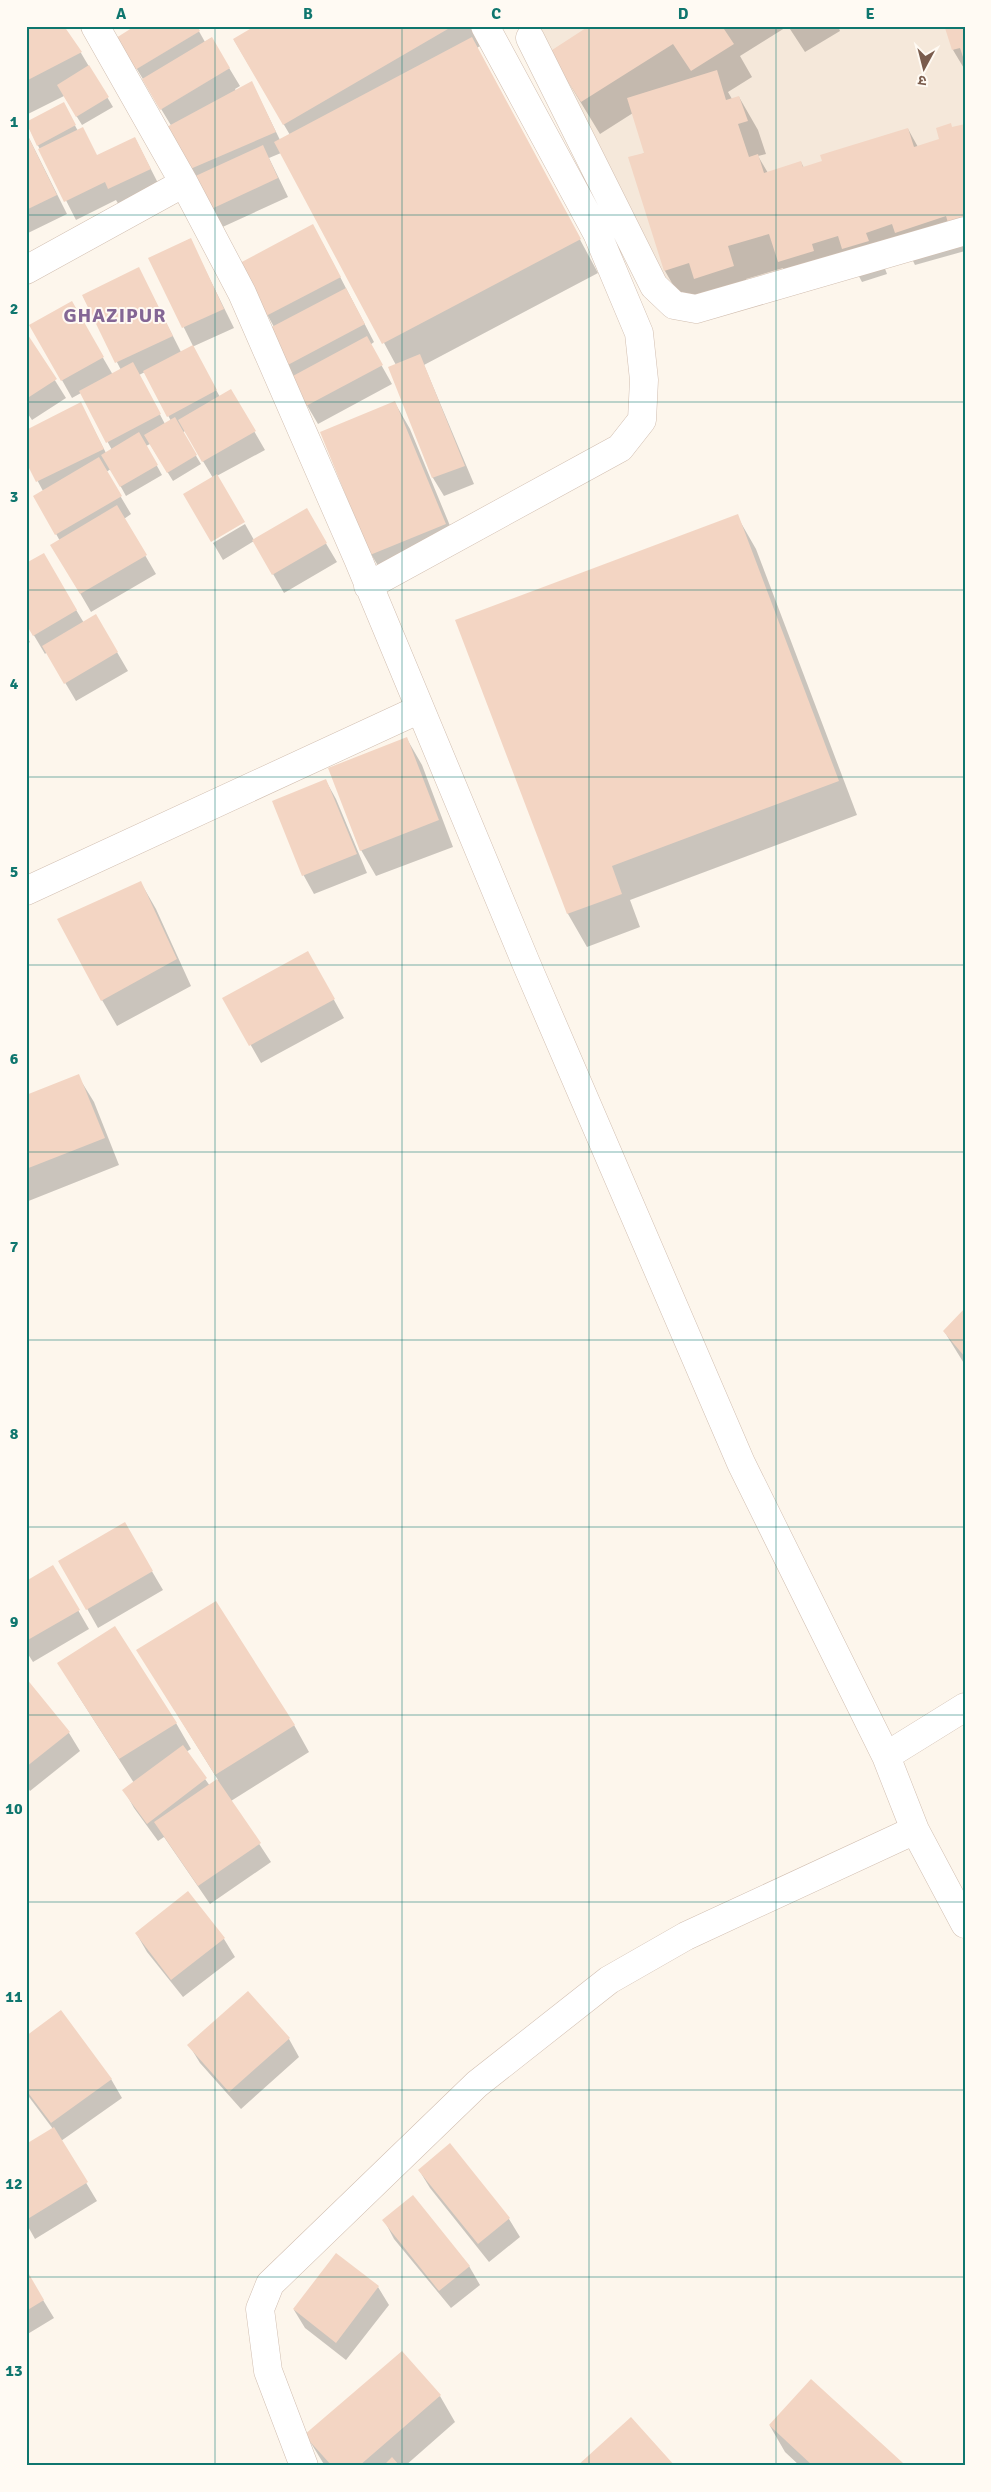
<svg xmlns="http://www.w3.org/2000/svg" width="991" height="2492" font-family="Signika,'Noto Sans Devanagari',sans-serif">
  <style>
    .residential { fill: #f5e8da }
    .shadow { fill: #0003; fill-rule: evenodd }
    .building { fill: #f3d5c3 }
    .lines { fill: none; stroke-linecap: round; stroke-linejoin: round }
    .minor-casing { stroke: #d1beb0; stroke-width: 29 }
    .minor { stroke: #fff; stroke-width: 28 }
    .grid { fill: none; stroke: #0f766e; stroke-width: 1; stroke-opacity: 0.55 }
    .labels { text-anchor: middle; stroke-width: 4; stroke-linejoin: round; paint-order: stroke }
    .district-label { font-size: 20px; font-weight: bold; letter-spacing: 1px; fill: #846695; stroke: #fffaf3 }
    .neatline { fill: none; stroke: #0f766e; stroke-width: 2 }
    .grid-label { font-size: 16px; text-anchor: middle; font-weight: bold; fill: #0f766e }
  </style>
  <rect width="100%" height="100%" fill="#fdf6ec"/>
  <path class="residential" d="M517 26H965V227L671 308Z"/>
  <path class="shadow" d="M26 26H62L81 53 113 107 82 125 64 96 26 115Z
    M196 26 205 42 211 38 240 86 235 89 236 91 252 83 280 140 290 135 234 40 257 26H478L487 41 477 48 598 273 424 365 474 484 444 496 433 478 390 367 396 365 281 153 269 158 288 197 216 230 172 127 118 38Z
    M592 26H788L740 56 752 77 728 92 732 99 739 97 758 130 766 154 758 156 768 173 801 162 804 168 824 162 908 129 918 147 941 140 953 129 965 125V251L915 265 911 257 884 266 887 274 862 282 855 269 832 284 798 294 783 268 746 279 752 299 684 304 665 271 630 158 645 153 633 113 600 134 550 52Z
    M788 26H838L840 31 805 52Z
    M965 26V70L953 50Z
    M63 104 78 131 97 156 135 138 160 187 120 207 116 200 76 220 27 124Z
    M26 132 67 214 26 234Z
    M190 239 234 328 192 347 220 397 231 391 265 450 213 478 185 431 182 433 201 464 173 481 150 444 146 446 162 475 126 496 111 469 106 472 131 514 124 519 156 574 91 612 52 545 60 541 35 496 43 491 26 459 81 404 106 453 112 450 81 393 72 398 31 325 71 303 113 375 121 370 83 296 139 269 181 352 193 346 150 259ZM145 372 171 421 165 424 139 375Z
    M323 244 374 342 370 345 392 384 318 424 295 385 274 327 240 265Z
    M26 334 66 398 32 420 26 411Z
    M395 403 410 429 460 550 387 581 371 554Z
    M306 510 337 562 284 593 254 541 223 560 213 543 245 524 254 540Z
    M737 516 756 549 857 815 630 900 640 927 587 947 568 914 457 621Z
    M43 555 84 623 96 616 128 671 76 701 47 652 45 654 26 622Z
    M26 635 30 642 26 645Z
    M407 739 422 765 453 847 376 876 361 850Z
    M326 781 336 799 367 873 314 894 304 876 273 802Z
    M141 883 156 909 191 986 117 1026 102 1000Z
    M318 971 344 1018 261 1063 224 998Z
    M78 1076 94 1102 119 1165 26 1202V1096Z
    M965 1310V1365L944 1331Z
    M124 1524 163 1590 98 1628 60 1561Z
    M53 1567 89 1629 33 1662 26 1651V1582Z
    M138 1651 294 1725 309 1752 231 1801 271 1862 210 1904 164 1837 158 1841 134 1808 124 1790 134 1783 74 1689 176 1723 191 1749 186 1752 210 1786 218 1780Z
    M26 1680 69 1733 80 1751 30 1791 26 1785Z
    M136 1933 224 1939 235 1957 183 1997 147 1952Z
    M26 2038 111 2079 122 2098 61 2141 97 2201 35 2239 26 2223V2145L53 2129 26 2093Z
    M289 2039 299 2057 241 2109 200 2063 189 2045Z
    M419 2170 509 2219 520 2237 489 2262 430 2188Z
    M384 2220 469 2266 480 2285 451 2308 394 2239Z
    M26 2272 54 2318 26 2335Z
    M378 2287 389 2305 346 2360 305 2328 294 2310Z
    M811 2381 902 2464 903 2466H800L785 2452 770 2426Z
    M440 2396 455 2422 405 2466H325L306 2435Z"/>
  <path class="building" d="M26 26H64L82 52 26 81Z
    M135 26H197L200 31 135 70 116 38Z
    M255 26H453L283 125 233 39Z
    M589 26H722L734 44 691 71 673 44 581 102 549 52Z
    M952 26H965V63L960 48 952 50 945 28Z
    M212 37 230 68 160 110 142 79Z
    M472 37 581 239 382 344 274 142Z
    M89 65 109 97 76 117 57 85Z
    M717 70 726 100 739 96 748 121 738 124 749 157 758 154 764 173 801 161 803 167 822 161 820 155 908 128 914 147 939 139 936 128 951 123 952 127 965 124V221L949 226 946 216 895 233 892 224 866 233 869 241 842 249 838 236 812 244 814 251 778 262 769 234 728 246 734 266 694 279 689 263 664 271 628 157 644 153 627 98Z
    M252 81 276 132 188 170 163 129Z
    M64 102 76 125 37 146 26 122Z
    M83 127 97 155 135 137 151 169 108 189 105 182 64 202 38 149Z
    M26 132 57 195 26 210Z
    M263 145 278 178 205 212 189 179Z
    M313 224 341 277 266 316 238 264Z
    M191 238 224 309 182 328 148 258Z
    M139 267 173 336 115 363 82 295Z
    M346 288 365 324 284 367 264 331Z
    M72 301 104 357 61 381 29 325Z
    M26 332 57 379 26 399Z
    M367 336 383 365 306 406 291 377Z
    M193 345 217 390 167 417 143 371Z
    M420 354 465 466 432 478 388 367Z
    M133 362 161 414 106 443 79 391Z
    M231 389 256 431 202 462 178 420Z
    M395 401 446 524 370 555 320 432Z
    M81 402 104 449 36 482 26 462V430Z
    M175 417 197 455 167 473 144 435Z
    M139 432 158 465 120 487 101 455Z
    M99 457 122 496 55 535 33 496Z
    M217 474 245 522 211 542 183 494Z
    M117 505 147 555 80 594 50 545Z
    M307 508 327 543 272 575 252 540Z
    M738 514 839 781 612 866 622 894 567 914 455 620Z
    M44 553 77 610 33 636 26 624V563Z
    M96 614 118 652 64 684 42 646Z
    M407 737 439 820 360 851 328 768Z
    M326 779 357 854 302 876 272 801Z
    M141 881 177 959 101 1001 57 919Z
    M308 951 335 999 249 1046 222 998Z
    M79 1074 105 1138 26 1169V1095Z
    M965 1308V1357L943 1331Z
    M125 1522 153 1571 86 1610 58 1561Z
    M53 1565 80 1610 26 1641V1581Z
    M216 1601 295 1725 215 1775 136 1650Z
    M115 1626 177 1723 119 1759 57 1663Z
    M26 1678 70 1732 26 1767Z
    M183 1745 207 1778 147 1824 122 1790Z
    M217 1779 261 1843 198 1886 154 1822Z
    M188 1891 225 1938 171 1980 135 1933Z
    M248 1991 290 2038 229 2092 187 2045Z
    M61 2010 112 2079 51 2123 26 2090V2036Z
    M54 2127 88 2182 26 2220V2144Z
    M450 2143 510 2218 478 2244 418 2170Z
    M413 2195 470 2266 439 2291 382 2220Z
    M336 2253 379 2286 336 2343 293 2309Z
    M26 2269 44 2300 26 2311Z
    M402 2351 441 2395 359 2466H332L304 2435Z
    M811 2379 903 2463 901 2466H813L769 2425Z
    M631 2417 675 2466H577Z
    M392 2457 400 2466H383Z"/>
  <g class="lines">
    <g class="minor-casing">
      <path id="minor" d="M95 26 184 183 242 293 358 559 526 963 741 1463 886 1756 915 1830 965 1924
        M530 38 654 286 674 305 696 309 965 231
        M26 270 184 183
        M368 586 620 448 642 420 644 380 639 333 597 233 485 26
        M26 891 420 709
        M886 1756 965 1707
        M304 2466 268 2371 260 2309 270 2284 477 2084 609 1980 686 1936 915 1830"/>
    </g>
    <use href="#minor" class="minor"/>
  </g>
  <path class="grid" d="M215 26V2466M402 26V2466M589 26V2466M776 26V2466M26 215H965M26 402H965M26 590H965M26 777H965M26 965H965M26 1152H965M26 1340H965M26 1527H965M26 1715H965M26 1902H965M26 2090H965M26 2277H965"/>
  <g class="labels">
    <g class="district-label">
      <text x="115" y="322">GHAZIPUR</text>
    </g>
  </g>
  <rect width="991" height="2492" fill="none" stroke="#fffaf3" stroke-width="55"/>
  <g transform="translate(924 68) rotate(187)" stroke="#fffaf3" stroke-width="4" paint-order="stroke">
  <path d="M0-4L9 19L0 12L-9 19Z" fill="#7a5c4d"/>
  <text y="-8" font-size="14" font-weight="bold" text-anchor="middle" fill="#7a5c4d">उ</text>
  </g>
  <rect x="28" y="28" width="936" height="2436" class="neatline"/>
  <g class="grid-label">
    <text x="121" y="19">A</text>
    <text x="308" y="19">B</text>
    <text x="496" y="19">C</text>
    <text x="683" y="19">D</text>
    <text x="870" y="19">E</text>
    <text x="14" y="127">1</text>
    <text x="14" y="314">2</text>
    <text x="14" y="502">3</text>
    <text x="14" y="689">4</text>
    <text x="14" y="877">5</text>
    <text x="14" y="1064">6</text>
    <text x="14" y="1252">7</text>
    <text x="14" y="1439">8</text>
    <text x="14" y="1627">9</text>
    <text x="14" y="1814">10</text>
    <text x="14" y="2002">11</text>
    <text x="14" y="2189">12</text>
    <text x="14" y="2376">13</text>
  </g>
</svg>
